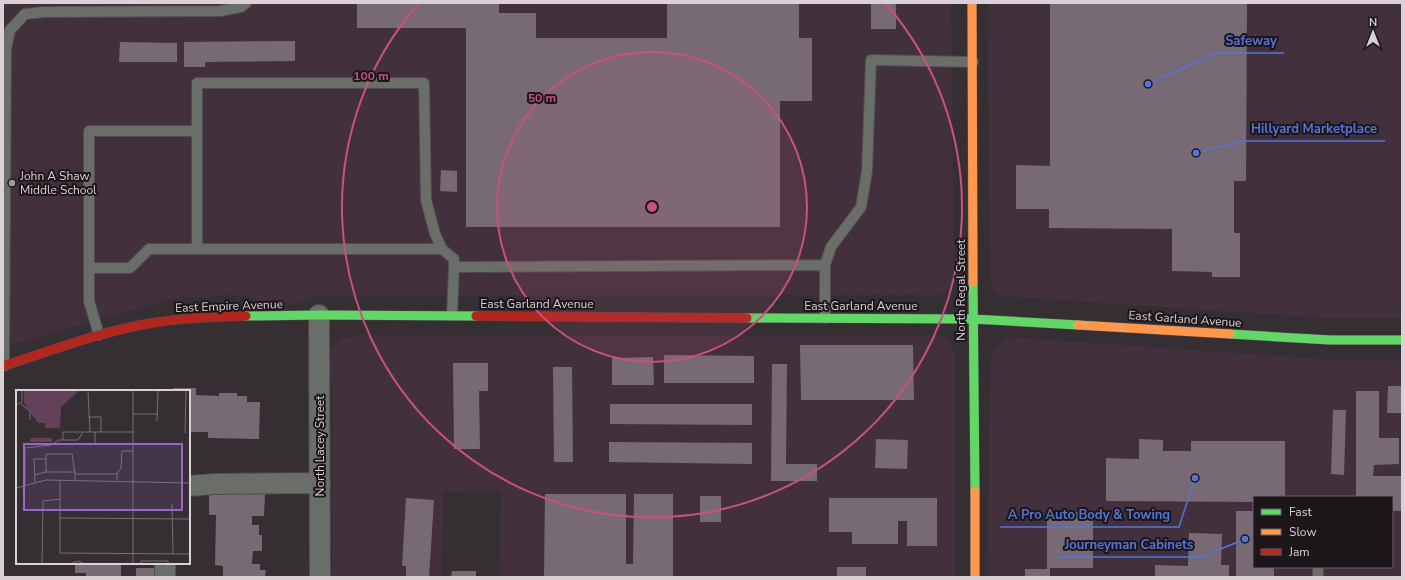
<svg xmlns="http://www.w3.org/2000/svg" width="1405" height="580" font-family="'Nunito Sans',sans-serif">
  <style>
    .built { fill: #42313d; fill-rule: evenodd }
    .building { fill: #776a74 }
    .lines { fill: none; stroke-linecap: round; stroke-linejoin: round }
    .lane-casing { stroke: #524c50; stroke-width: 12 }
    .street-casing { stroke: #524c50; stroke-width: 22 }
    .fast-casing { stroke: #524c50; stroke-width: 10 }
    .slow-casing { stroke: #524c50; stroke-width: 10 }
    .jam-casing { stroke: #524c50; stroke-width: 10 }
    .lane { stroke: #6a6e69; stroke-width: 10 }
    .street { stroke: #6a6e69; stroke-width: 20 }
    .fast { stroke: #63d668; stroke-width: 9 }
    .slow { stroke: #ff974d; stroke-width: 9 }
    .jam { stroke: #b3261e; stroke-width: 9 }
    .ring { fill: none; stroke: #c95080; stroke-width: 2 }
    .poi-dot { fill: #a0989d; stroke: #1c161a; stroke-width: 1.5 }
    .labels { text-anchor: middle; stroke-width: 4; stroke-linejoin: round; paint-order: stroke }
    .poi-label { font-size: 12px; fill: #d9d1d6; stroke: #1c161a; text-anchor: start }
    .street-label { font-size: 12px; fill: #d9d1d6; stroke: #1c161a }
    .inset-road { fill: none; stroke: #776f74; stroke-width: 1 }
    .view { fill: #9c66c7; fill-opacity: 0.15; stroke: #9c66c7; stroke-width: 2 }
    .inset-edge { fill: none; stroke: #d9d1d6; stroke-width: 2 }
    .centre { fill: #c95080; stroke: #1c161a; stroke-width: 2 }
    .ring-label { font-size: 12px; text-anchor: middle; font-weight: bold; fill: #c95080; stroke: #1c161a; stroke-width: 4; stroke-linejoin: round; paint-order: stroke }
    .leader { fill: none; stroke: #5575d7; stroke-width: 1.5 }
    .callout-dot { fill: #5575d7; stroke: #1c161a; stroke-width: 1.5 }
    .callout-label { font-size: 13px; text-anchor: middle; font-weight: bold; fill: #5575d7; stroke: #1c161a; stroke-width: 4; stroke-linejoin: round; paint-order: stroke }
  </style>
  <rect width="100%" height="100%" fill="#352e33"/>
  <path class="built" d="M3 3H951L954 274 951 288 941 295 314 296 298 303H264L245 295 175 298 3 347Z
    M988 3H1402V318H1325L1002 296 992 286 990 276Z
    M357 335 535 336 938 335 950 341 955 353V577H500L501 491 443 492 442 577H332L333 387 327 368 330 351 342 339Z
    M1022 338 1322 359H1402V577H988L990 364 992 355 998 346 1005 340ZM1254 497H1392V567H1254Z"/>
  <path class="building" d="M357 3H499V13H536V38H667V3H799V38H812V101H780V227H466V28H357Z
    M871 3H896V29H871Z
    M1050 3H1247L1246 181H1234V233H1240V277H1212V272L1172 271V229L1049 228V209H1016V165L1050 166Z
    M295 41V61L205 62V67H184V42Z
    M120 42 177 43V62H119Z
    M441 170 457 171V192L440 191Z
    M800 345H913L914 400H801Z
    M664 355 754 356V383H664Z
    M653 357 654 385H612V358Z
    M453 363H488V391H479L480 449H454Z
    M772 364H787L786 464H817V481H771Z
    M553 367H572L573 462H554Z
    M1388 386H1402V413H1387Z
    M173 388H196V395L219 396V393H237V396H247V402H260L259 439 208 438V432H189V391H173Z
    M1356 391H1379V438H1399V464L1374 465 1373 476H1402V511H1392V497H1356Z
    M610 404H752V425L610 424Z
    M1333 410H1346L1344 475 1331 474Z
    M876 439 908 440 907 469 875 468Z
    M1139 439 1163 440V451H1191V441H1285V497H1254V502L1106 501V458L1139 459Z
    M609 442 752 443V464L609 462Z
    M209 494H265L264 516H252V525H259V535H262V551H253L252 564H260V570H266L265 577H223V566L215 565 216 515H209Z
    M545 494H626V564H633L634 494H673V577H544Z
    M700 496H721V522H700Z
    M406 498 434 500 429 577H406V566H402Z
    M829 498H937V546H907V521H898V544H852V532H829Z
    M1236 511H1254V567H1274V577H1236Z
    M1047 512H1093V568H1050V577H1025V569H1047Z
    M1189 533 1222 534 1221 565H1229V577H1155V565L1188 566Z
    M75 563H121V577H86V573H75Z
    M837 567H866V577H837Z
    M136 568H154V577H136Z
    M452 571H476V577H451Z"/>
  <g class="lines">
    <g class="lane-casing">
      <path id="lane" d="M442 249H197V83H424L426 200 435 234 442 249 454 259V267
        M825 265 831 247 861 207 867 171 871 60 973 62
        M89 268H130L149 249H197
        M452 315 454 267 825 265V318
        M99 335 89 301V131H197
        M4 366 6 49 10 30 25 14 44 12 220 11 241 7 246 3
        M1318 567V577"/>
    </g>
    <g class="street-casing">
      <path id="street" d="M319 315 320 577
        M189 486 214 484 320 483
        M165 563V577"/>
    </g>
    <g class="fast-casing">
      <path id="fast" d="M973 282 975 491
        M246 316 319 315 476 316
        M747 318 973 319 1078 325
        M1230 334 1330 340H1402"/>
    </g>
    <g class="slow-casing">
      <path id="slow" d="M972 3 973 282
        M1078 325 1230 334
        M975 491V577"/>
    </g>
    <g class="jam-casing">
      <path id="jam" d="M476 316 747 318
        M3 366C50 351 97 333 146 324 180 318 212 317 246 316"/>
    </g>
    <use href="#lane" class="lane"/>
    <use href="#street" class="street"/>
    <use href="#fast" class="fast"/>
    <use href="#slow" class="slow"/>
    <use href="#jam" class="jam"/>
  </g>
  <circle cx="652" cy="207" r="155" fill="#c95080" fill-opacity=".12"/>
  <g class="ring">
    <circle cx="652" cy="207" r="155"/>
    <path d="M886 4A310 310 0 1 1 418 4"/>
  </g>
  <circle class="poi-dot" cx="12" cy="183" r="4"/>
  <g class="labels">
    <g class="poi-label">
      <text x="20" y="180">John A Shaw<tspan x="20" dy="14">Middle School</tspan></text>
    </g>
    <g class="street-label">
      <text transform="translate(961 290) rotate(-90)" y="4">North Regal Street</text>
      <text x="537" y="308">East Garland Avenue</text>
      <text transform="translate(229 306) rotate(-2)" y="4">East Empire Avenue</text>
      <text x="861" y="310">East Garland Avenue</text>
      <text transform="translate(1185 319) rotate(4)" y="4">East Garland Avenue</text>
      <text transform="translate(320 446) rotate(-90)" y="4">North Lacey Street</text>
    </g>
  </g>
  <g transform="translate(16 390)">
    <rect width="174" height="174" fill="#352e33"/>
    <path d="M8 0H64L45 17 44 38H29V33H22L8 13ZM15 48H36V52H13Z" fill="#65405b"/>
    <path class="inset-road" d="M72 0 74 42M117 0V174M5 14 14 21V30M0 15 6 12V0M117 24H142M72 27H85V42M141 31 142 0M68 42H117M169 43 170 0M74 54H79V42M58 82H30V64H56L59 84M101 84 105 78 106 61H117M18 85 30 82M44 90V163L174 164M59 90V84H101V90M19 92 18 69H30M9 96V58L35 55 43 50H62L67 42H47V50M0 98 30 90 174 93M156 114 157 164M44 128 174 129M26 174 27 111 44 109M53 174 63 171 68 174M125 174V171H152V174"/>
    <path class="view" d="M8 54H166V120H8Z"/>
    <rect width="174" height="174" class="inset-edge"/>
  </g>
  <circle cx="652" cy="207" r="6" class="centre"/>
  <g class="ring-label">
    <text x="371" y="80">100 m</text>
    <text x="542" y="102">50 m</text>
  </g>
  <path class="leader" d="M1148 84L1217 53H1284M1196 153L1243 141H1385M1195 478L1179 527H1000M1245 539L1201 557H1057"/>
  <g class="callout-dot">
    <circle cx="1148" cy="84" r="4"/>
    <circle cx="1196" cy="153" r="4"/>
    <circle cx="1195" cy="478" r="4"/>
    <circle cx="1245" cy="539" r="4"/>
  </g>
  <g class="callout-label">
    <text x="1251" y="45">Safeway</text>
    <text x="1314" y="133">Hillyard Marketplace</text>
    <text x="1089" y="519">A Pro Auto Body &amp; Towing</text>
    <text x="1129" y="549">Journeyman Cabinets</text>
  </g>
  <rect width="1405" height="580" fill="none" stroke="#d9d1d6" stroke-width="8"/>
  <rect x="1253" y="496" width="140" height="72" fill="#1c161a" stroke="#686165"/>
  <rect x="1261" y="509" width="20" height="6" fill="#63d668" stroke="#686165"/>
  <text x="1289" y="516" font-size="12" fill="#d9d1d6">Fast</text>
  <rect x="1261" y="529" width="20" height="6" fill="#ff974d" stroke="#686165"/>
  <text x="1289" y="536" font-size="12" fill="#d9d1d6">Slow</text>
  <rect x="1261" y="549" width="20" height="6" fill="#b3261e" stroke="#686165"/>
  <text x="1289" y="556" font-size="12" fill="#d9d1d6">Jam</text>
  <g transform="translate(1373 32)" stroke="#1c161a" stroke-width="3" paint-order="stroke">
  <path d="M0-3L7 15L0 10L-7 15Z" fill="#d9d1d6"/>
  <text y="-6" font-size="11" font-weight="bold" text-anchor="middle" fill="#d9d1d6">N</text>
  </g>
</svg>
